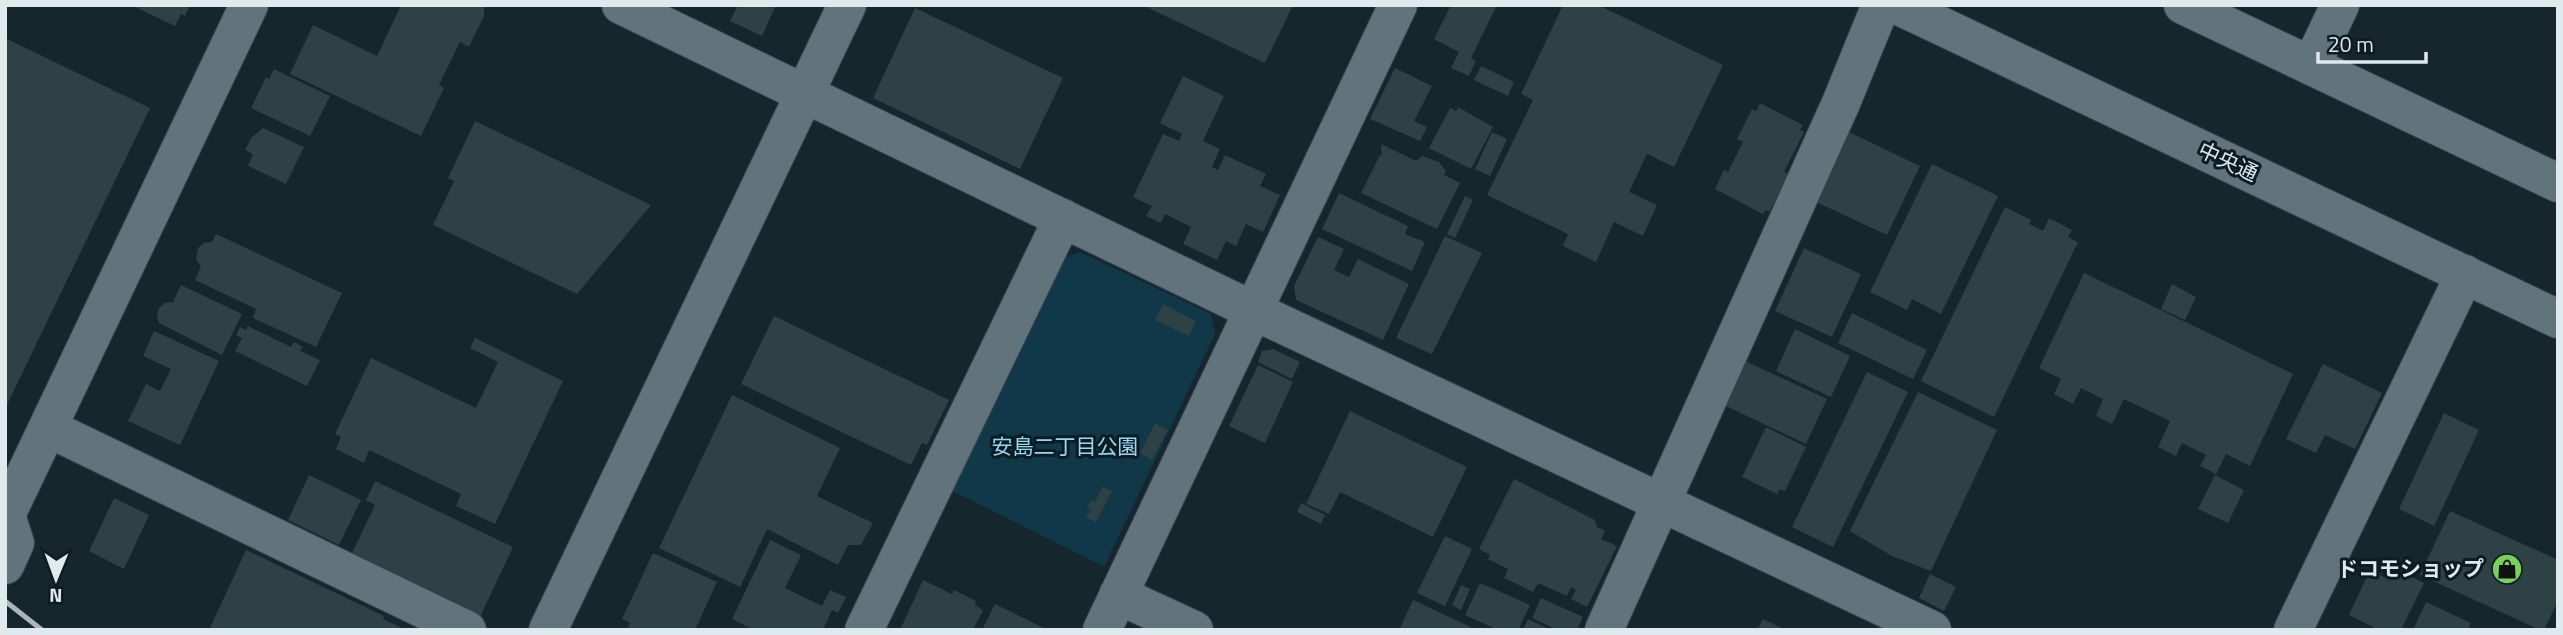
<svg xmlns="http://www.w3.org/2000/svg" width="2563" height="635" font-family="'Titillium Web','Noto Sans JP',sans-serif">
  <style>
    .green { fill: #103849 }
    .building { fill: #2e4145 }
    .lines { fill: none; stroke-linecap: round; stroke-linejoin: round }
    .minor-casing { stroke: #374349; stroke-width: 40 }
    .minor { stroke: #61737b; stroke-width: 38 }
    .rail { stroke: #abb6bc; stroke-width: 5 }
    .labels { text-anchor: middle; stroke-width: 6; stroke-linejoin: round; paint-order: stroke }
    .street-label { font-size: 21px; fill: #e0e9ee; stroke: #0d1c23 }
    .park-label { font-size: 21px; fill: #99d6f3; stroke: #0d1c23 }
    .poi-label { font-size: 21px; font-weight: bold; fill: #e0e9ee; stroke: #0d1c23; text-anchor: end }
  </style>
  <rect width="100%" height="100%" fill="#16262d"/>
  <path class="green" d="M1080 252 1211 314 1215 334 1104 567 947 488 1063 258Z"/>
  <path class="building" d="M131 5H190L185 16 181 14 175 26Z
    M401 5H484V16L469 47 460 42 439 85 444 88 421 136 290 74 313 25 377 56Z
    M738 5H776L762 36 730 21Z
    M1142 5H1293L1265 63Z
    M1451 5H1497L1471 58 1476 61 1469 76 1451 68 1459 52 1434 39Z
    M1563 5H1598L1723 65 1674 167 1647 154 1629 192 1657 205 1643 236 1614 222 1596 262 1563 246 1568 234 1487 195 1533 100 1521 94Z
    M915 8 1063 78 1020 169 873 98Z
    M5 38 150 108 5 409Z
    M1481 66 1514 82 1508 96 1474 80Z
    M1395 68 1432 86 1414 121 1427 127 1420 141 1370 119Z
    M274 69 330 96 310 136 251 108 266 77 269 79Z
    M1183 76 1224 96 1203 141 1220 149 1212 167 1218 170 1225 155 1266 174 1260 186 1280 195 1263 232 1246 224 1236 246 1226 241 1217 260 1183 244 1191 227 1165 214 1161 223 1146 216 1152 206 1133 197 1163 134 1179 141 1182 134 1160 123Z
    M1760 103 1803 125 1800 130 1804 132 1784 172 1789 174 1769 212 1766 210 1763 214 1715 189 1724 170 1728 172 1743 142 1737 139 1752 109 1756 111Z
    M1458 107 1493 127 1471 169 1429 148 1450 108 1456 111Z
    M475 121 651 205 577 294 433 225 454 181 448 178Z
    M263 128 304 147 286 184 248 166 253 154 245 150 251 138Z
    M1492 132 1507 139 1490 176 1475 169Z
    M1849 132 1920 166 1887 235 1816 202Z
    M1381 144 1416 161 1422 156 1439 162 1446 171 1444 175 1460 183 1437 229 1361 193 1380 155 1382 156Z
    M1932 164 1998 196 1941 314 1912 299 1907 310 1870 292Z
    M1339 193 1408 226 1405 234 1425 242 1412 271 1322 229Z
    M1465 196 1473 200 1455 238 1447 234Z
    M2005 207 2031 220 2029 224 2043 231 2049 218 2072 230 2068 237 2078 242 1994 417 1921 381Z
    M216 234 342 293 316 347 253 318 256 309 195 280 201 266 196 260 198 248 204 243 212 242Z
    M1445 236 1482 253 1432 354 1396 338Z
    M1318 237 1344 249 1334 270 1349 277 1358 259 1409 284 1383 340 1296 300 1294 286Z
    M1804 248 1861 274 1832 337 1775 311Z
    M2084 273 2293 374 2250 466 2226 454 2216 474 2200 466 2206 455 2182 443 2176 456 2158 447 2170 421 2124 399 2112 424 2096 416 2103 399 2081 388 2073 404 2054 394 2061 379 2039 368Z
    M2172 284 2196 297 2185 320 2161 309Z
    M181 285 242 314 222 355 159 323 157 316 159 308 165 303 173 302Z
    M1163 304 1196 321 1189 336 1155 320Z
    M1852 313 1927 350 1913 379 1838 343Z
    M774 316 949 400 927 445 922 443 911 465 741 384Z
    M248 326 291 347 294 342 303 347 300 351 320 360 307 386 235 351 242 338 236 335 240 327 246 330Z
    M1795 329 1850 356 1831 397 1776 371Z
    M154 331 219 361 180 445 128 421 146 384 160 391 171 369 143 356Z
    M475 338 563 381 495 524 456 506 461 494 369 450 364 463 336 449 341 437 335 434 371 358 476 408 498 362 470 348Z
    M1273 349 1300 362 1292 379 1258 362 1262 351Z
    M1745 361 1827 399 1806 444 1724 405Z
    M2323 364 2382 393 2355 449 2325 435 2316 453 2286 439Z
    M1258 365 1293 382 1265 443 1229 426Z
    M1867 372 1908 392 1833 547 1792 527Z
    M1918 392 1997 430 1931 571 1892 556 1850 531Z
    M732 395 840 448 817 496 873 523 861 545H848L838 565 767 529 740 587 659 548Z
    M1350 411 1467 467 1433 537 1340 492 1329 514 1306 504Z
    M2444 413 2479 430 2434 526 2399 509Z
    M1155 423 1168 430 1152 460 1140 453Z
    M1766 427 1806 447 1785 491 1780 489 1777 494 1742 477Z
    M309 475 361 500 339 545 288 520Z
    M2215 475 2244 490 2228 523 2198 509Z
    M1514 479 1595 520 1597 527 1605 531 1601 539 1617 546 1587 607 1571 599 1576 590 1571 587 1567 596 1538 583 1533 592 1504 578 1508 569 1488 559 1490 555 1479 549Z
    M375 481 513 547 480 617 351 555 375 505 366 500Z
    M1102 487 1112 491 1096 522 1086 517 1091 509 1087 507 1091 500 1095 502Z
    M114 498 149 515 124 569 89 551Z
    M1301 503 1325 515 1321 524 1297 512Z
    M2450 511 2558 560V601L2544 630H2540L2420 575Z
    M1445 536 1472 549 1445 606 1417 593Z
    M770 540 801 555 785 588 822 606 830 590 846 597 838 613 832 610 823 630H754L732 619Z
    M246 550 384 616 383 619 406 630H209Z
    M653 553 717 582 695 630H633L628 628 630 623 622 619Z
    M2396 569 2424 583 2401 630H2379L2349 615 2370 570 2390 580Z
    M1930 574 1956 587 1944 611 1919 598Z
    M923 580 952 594 954 590 976 601 975 605 983 610 973 630H900Z
    M1480 583 1530 605 1518 630H1498L1465 615Z
    M1461 585 1470 589 1461 610 1452 605Z
    M1541 598 1583 617 1577 630H1558L1532 618Z
    M1413 600 1477 630H1399Z
    M2426 602 2471 623 2468 630H2413Z
    M995 604 1048 630H982Z
    M1528 619 1551 630H1523Z
    M1763 619 1786 630H1757Z"/>
  <g class="lines">
    <g class="minor-casing">
      <path id="minor" d="M621 5 1252 310 1932 630
        M1897 5 2558 319
        M2183 5 2558 183
        M2311 66 2340 5
        M48 428 467 630
        M5 512 15 543 5 565
        M7 513 249 5
        M1118 595 1194 630
        M548 630 847 5
        M864 630 1063 218
        M1102 630 1398 5
        M1604 630 1841 103 1881 5
        M2293 630 2465 274"/>
    </g>
    <use href="#minor" class="minor"/>
    <path class="rail" d="M5 601 42 630"/>
  </g>
  <defs>
    <g id="shop-disc" transform="scale(1.575)"><circle r="9.5" fill="#78d158" stroke="#0d1c23"/><path d="M-5-2.5h2.3a2.7 3.5 0 0 1 5.4 0H5L5.5 6h-11ZM-1.5-2.5h3a1.5 2.3 0 0 0-3 0Z" fill="#111"/></g>
  </defs>
  <g fill-rule="evenodd">
    <use href="#shop-disc" x="2507" y="569"/>
  </g>
  <g class="labels">
    <g class="street-label">
      <text transform="translate(2228 162) rotate(25)" y="7">中央通</text>
    </g>
    <g class="park-label">
      <text x="1065" y="454">安島二丁目公園</text>
    </g>
    <g class="poi-label">
      <text x="2484" y="576">ドコモショップ</text>
    </g>
  </g>
  <rect width="2563" height="635" fill="none" stroke="#e0e9ee" stroke-width="14"/>
  <g transform="translate(56 579) rotate(181)" stroke="#0d1c23" stroke-width="5" paint-order="stroke">
  <path d="M0-5L12 26L0 18L-12 26Z" fill="#e0e9ee"/>
  <text y="-10" font-size="19" font-weight="bold" text-anchor="middle" fill="#e0e9ee">N</text>
  </g>
  <path d="M2318 52v10h108v-10" fill="none" stroke="#e0e9ee" stroke-width="3.5"/>
  <text x="2328" y="52" font-size="21" fill="#e0e9ee" stroke="#0d1c23" stroke-width="5" paint-order="stroke">20 m</text>
</svg>
